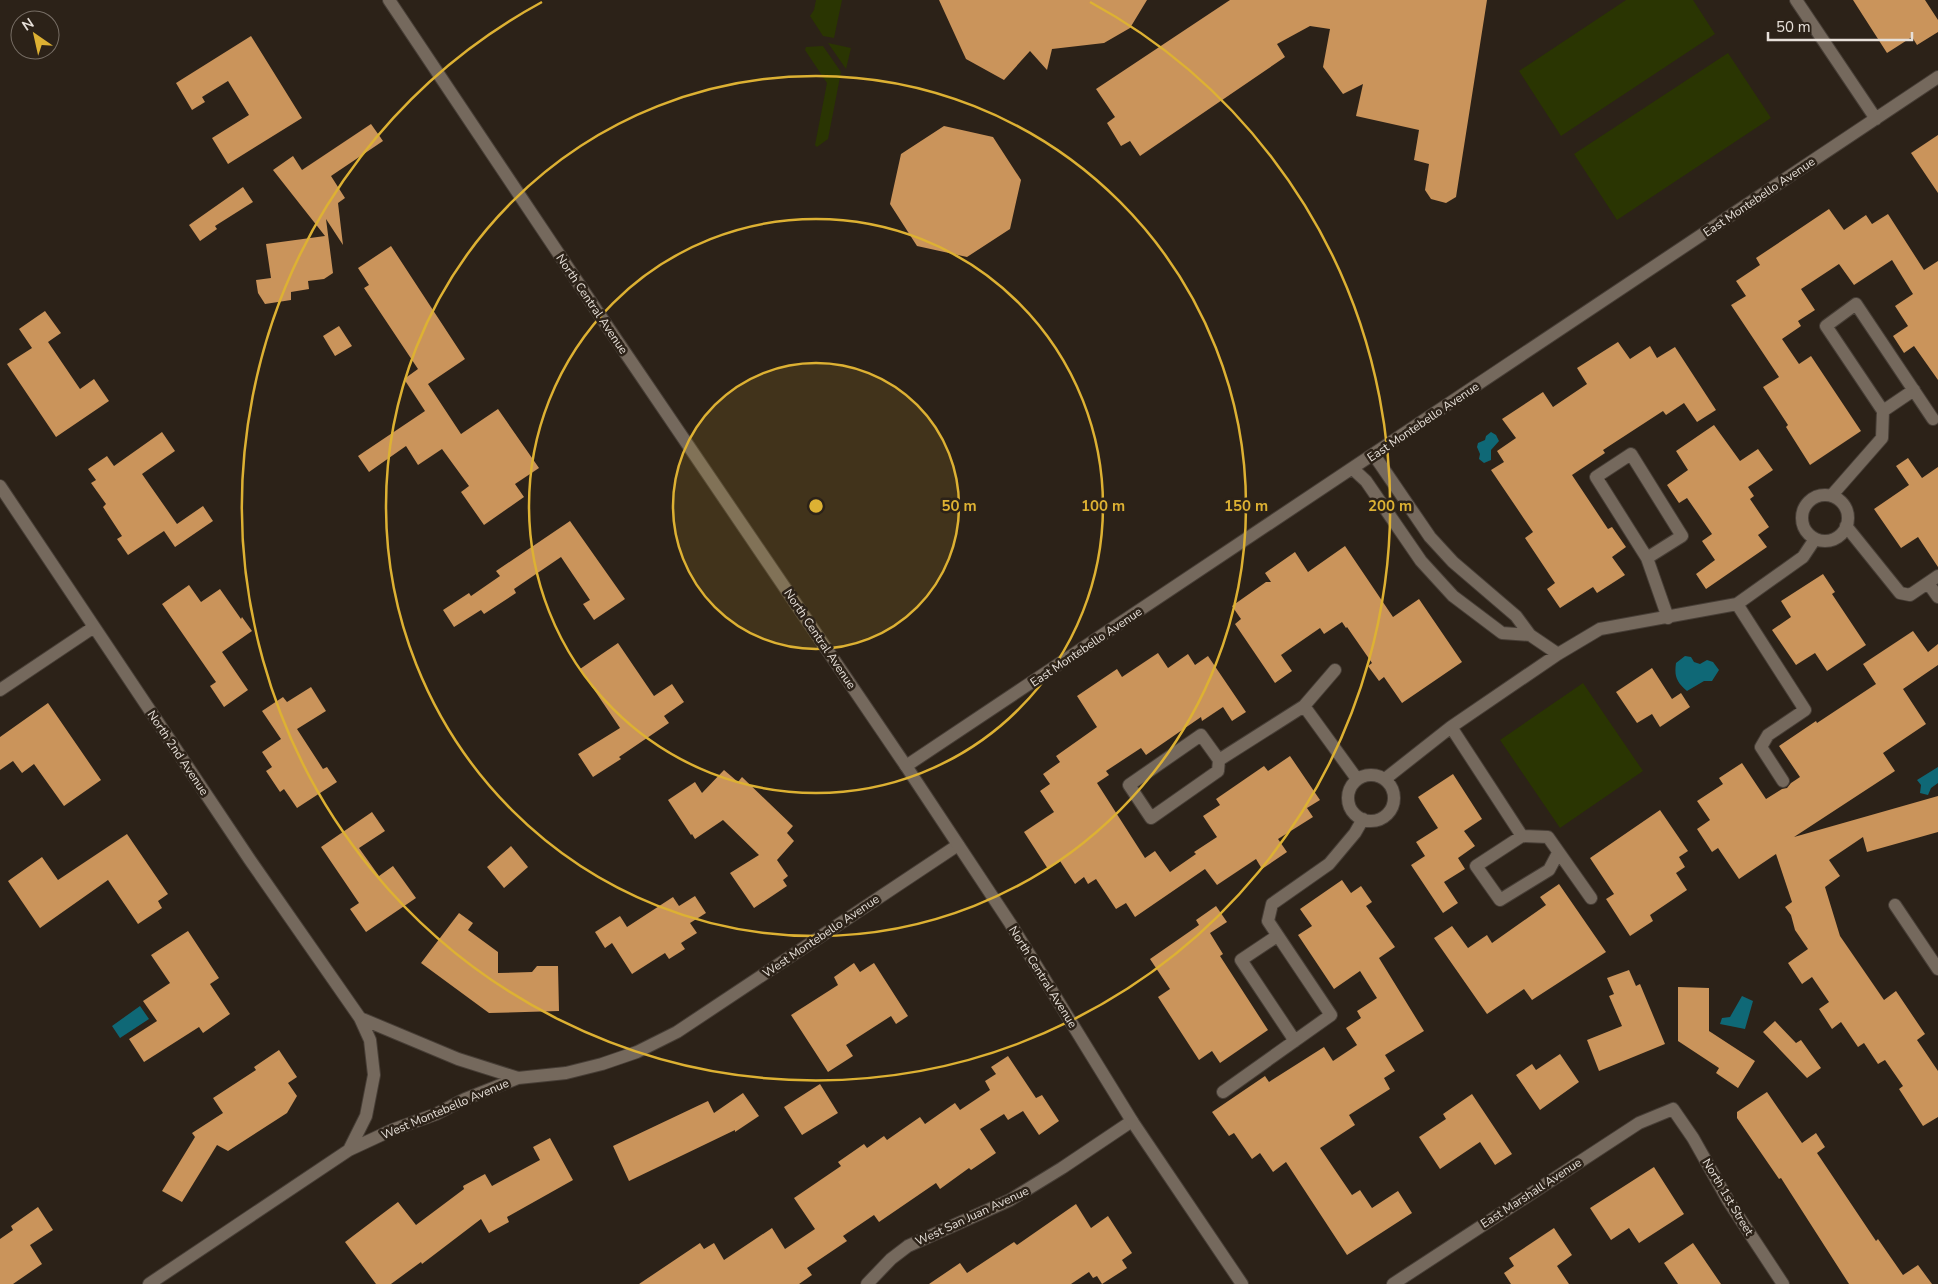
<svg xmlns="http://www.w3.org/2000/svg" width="1938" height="1284" font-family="'Nunito Sans',sans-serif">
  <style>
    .green { fill: #2a3502 }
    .water { fill: #0f6876 }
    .building { fill: #ca945b }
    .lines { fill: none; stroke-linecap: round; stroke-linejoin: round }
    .minor-casing { stroke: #473e36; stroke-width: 14 }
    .secondary-casing { stroke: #473e36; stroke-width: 14 }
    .minor { stroke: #75695d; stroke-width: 12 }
    .secondary { stroke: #75695d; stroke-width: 12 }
    .ring { fill: none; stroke: #ddb133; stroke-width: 2.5 }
    .labels { text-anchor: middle; stroke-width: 5; stroke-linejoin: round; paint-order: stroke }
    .street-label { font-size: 12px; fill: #e7e0d9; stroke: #2c2218 }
    .centre { fill: #ddb133; stroke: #2c2218; stroke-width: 2.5 }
    .ring-label { font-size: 15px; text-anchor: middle; font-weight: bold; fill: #ddb133; stroke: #2c2218; stroke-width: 5; stroke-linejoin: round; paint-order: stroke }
  </style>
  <rect width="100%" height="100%" fill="#2c2218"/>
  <path class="green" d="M816 0H842L834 38 823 36 810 16 814 10Z
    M1626 0H1693L1715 34 1561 136 1519 71Z
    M828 43 851 48 846 69Z
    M823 46 841 72 828 139 817 147 815 145 827 83 805 50 806 47Z
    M1728 53 1771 118 1617 220 1574 154Z
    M1583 683 1643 771 1560 828 1500 740Z"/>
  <path class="water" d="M1491 432 1496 435 1499 441 1491 450V460L1484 463 1479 459 1480 454 1477 447 1478 443 1485 440 1486 436Z
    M1685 656 1691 657 1694 662 1700 664 1707 660 1713 662 1719 670 1712 681H1704L1687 691C1677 682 1674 677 1676 663Z
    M1938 767V783L1931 788 1928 795 1920 793 1921 785 1917 780Z
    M1742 996 1753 1001 1745 1029 1720 1024 1722 1018 1730 1017Z
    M140 1006 149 1019 120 1038 112 1026Z"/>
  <path class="building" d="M939 0H1147L1130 28 1104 43 1052 49 1047 70 1030 51 1004 80 966 59Z
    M1230 0H1487L1456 197 1446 203 1431 199 1425 190 1429 164 1414 160 1419 130 1356 116 1363 84 1343 94 1323 67 1330 29 1310 26 1277 44 1285 57 1140 156 1130 141 1121 146 1107 123 1115 117 1096 89Z
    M1853 0H1925L1938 20V32L1917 45 1912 37 1887 53Z
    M251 36 302 118 228 164 212 138 249 115 228 81 202 97 205 102 192 110 176 83Z
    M371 124 383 141 331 176 345 198 338 203 343 245 326 219 333 273 324 279 308 281 309 289 291 292V300L265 304 258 293 256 280 271 278 266 244 325 236 273 170 293 156 302 170Z
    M944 126 993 137 1021 180 1010 229 967 257 917 246 890 204 901 154Z
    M1938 135V193L1911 153Z
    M243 187 253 202 215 226 217 229 200 241 189 225Z
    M1829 209 1844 230 1866 215 1872 224 1888 214 1924 270 1938 261V380L1914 346 1904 353 1893 336 1908 326 1895 306 1913 294 1892 260 1854 285 1839 264 1801 289 1815 310 1798 321 1801 326 1782 339 1799 364 1811 356 1861 431 1810 465 1786 427 1788 425 1763 387 1779 377 1731 305 1746 296 1736 281 1760 265 1756 258Z
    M391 246 465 359 428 384 461 434 498 409 539 468 515 484 524 497 484 525 461 492 469 486 442 449 418 465 406 446 369 472 358 456 425 411 404 379 418 369 364 288 369 285 358 268Z
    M45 311 61 333 48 342 80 389 94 379 109 401 56 437 7 364 32 348 19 329Z
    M339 326 352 346 335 356 323 336Z
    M1618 342 1630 359 1650 346 1657 358 1675 347 1716 410 1697 422 1684 403 1666 415 1663 411 1603 450 1605 453 1572 475 1608 529 1612 527 1626 547 1612 557 1625 575 1597 593 1593 587 1560 608 1547 589 1555 583 1525 538 1533 532 1491 470 1504 462 1497 451 1516 438 1502 419 1543 392 1553 407 1587 384 1577 368Z
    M1714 425 1740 461 1758 449 1773 470 1748 487 1754 496 1750 499 1769 527 1758 535 1767 547 1706 589 1696 574 1715 560 1702 541 1712 534 1687 498 1679 503 1667 485 1688 470 1676 451Z
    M162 432 175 451 142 474 177 524 203 506 213 521 175 547 164 531 128 555 117 539 122 536 103 507 106 504 91 483 96 480 88 469 107 456 114 466Z
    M1908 458 1922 478 1938 467V567L1918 537 1901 548 1874 509 1909 485 1896 466Z
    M570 521 625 599 594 620 583 604 590 600 561 557 514 589 516 593 484 614 481 610 454 627 443 610 469 593 471 596 500 576 496 571Z
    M1345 546 1393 617 1419 599 1462 662 1402 703 1384 677 1379 681 1368 666 1372 663 1347 627 1346 628 1342 622 1324 634 1320 628 1281 655 1292 671 1275 683 1235 624 1241 619 1232 606 1266 582H1271L1265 573 1295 552 1308 572Z
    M1823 574 1835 592 1832 594 1866 645 1827 671 1815 653 1796 665 1772 630 1791 617 1781 601Z
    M189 585 201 602 220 589 241 619 242 617 252 631 222 652 248 690 224 707 210 686 216 682 162 604Z
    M1913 631 1928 652 1938 644V665L1903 689 1926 724 1883 753 1895 771 1794 837 1938 796V832L1867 852 1863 837 1829 860 1840 876 1825 887 1840 936 1884 1000 1896 991 1925 1034 1917 1040 1938 1071V1117L1923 1126 1899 1089 1903 1086 1885 1060 1878 1064 1864 1043 1858 1047 1841 1022 1832 1029 1819 1009 1829 1002 1812 977 1802 984 1788 963 1808 949 1795 930 1791 915 1785 907 1792 902 1776 854 1739 879 1718 848 1712 852 1697 829 1710 820 1697 801 1723 784 1719 778 1742 763 1766 799 1782 789 1787 788 1791 783 1800 777 1779 746 1816 721 1817 723 1876 684 1863 664Z
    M618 643 654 696 672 684 684 702 664 716 669 723 619 757 621 759 593 777 578 754 620 728 580 669Z
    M1158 653 1168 668 1188 654 1195 665 1208 656 1246 712 1232 721 1223 707 1202 721 1201 717 1146 755 1141 748 1106 771 1109 775 1097 783 1145 858 1155 851 1170 872 1196 854 1194 852 1217 837 1203 816 1220 805 1216 799 1264 766 1268 771 1290 756 1320 800 1307 808 1313 817 1278 839 1287 852 1262 869 1256 859 1217 885 1205 869 1135 917 1126 903 1116 909 1096 879 1088 884 1084 877 1075 884 1060 861 1048 869 1024 832 1054 812 1040 791 1050 784 1043 774 1060 762 1056 756 1097 727 1077 696 1117 669 1122 677Z
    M1652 668 1672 699 1681 693 1690 707 1660 727 1652 714 1637 723 1616 692Z
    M311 687 326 711 297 729 323 769 327 767 337 782 297 808 284 789 280 792 266 771 272 767 262 752 281 739 262 711 283 697 287 702Z
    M48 703 101 780 64 806 34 764 22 773 13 761 0 770V737Z
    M724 770 738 782 742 777 793 826 787 833 794 841 777 860 788 876 783 880 787 886 754 908 730 873 759 855 723 820 695 839 692 834 691 835 668 800 695 782 702 793Z
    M1453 774 1482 819 1464 831 1475 846 1458 858 1465 869 1444 882 1458 903 1443 913 1411 865 1425 856 1416 842 1438 828 1418 797Z
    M1660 810 1688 851 1679 857 1685 867 1676 873 1687 890 1650 915 1653 921 1630 936 1606 899 1614 894 1590 858Z
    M372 812 385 831 359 848 379 876 393 866 416 898 366 932 350 909 359 903 321 847Z
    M127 834 168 894 158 901 162 908 138 924 108 880 40 928 8 881 42 857 58 880Z
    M511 846 528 867 504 888 487 867Z
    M1342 880 1351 893 1361 886 1372 902 1366 906 1395 947 1379 958 1424 1031 1385 1055 1395 1071 1384 1078 1390 1089 1349 1115 1355 1125 1320 1148 1352 1195 1360 1190 1372 1208 1398 1191 1412 1213 1347 1255 1286 1162 1273 1172 1260 1153 1252 1159 1234 1133 1229 1136 1212 1112 1265 1076 1269 1082 1324 1047 1333 1061 1357 1045 1346 1028 1361 1018 1357 1011 1377 998 1360 971 1334 989 1298 935 1312 926 1300 909Z
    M1559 884 1606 952 1532 1000 1524 989 1487 1014 1434 938 1452 926 1468 948 1487 935 1492 943 1546 905 1540 897Z
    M695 896 706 913 690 923 697 933 681 943 685 949 669 959 665 953 632 974 612 943 605 948 595 932 620 916 627 927 673 897 679 906Z
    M1216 906 1227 922 1210 933 1223 954 1220 956 1268 1030 1220 1063 1212 1051 1199 1060 1158 997 1170 989 1150 959 1199 925 1196 920Z
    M459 913 473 923 468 930 498 952V973L532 972 537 966H558L559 1011 489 1013 421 963Z
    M188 931 219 978 210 984 230 1014 203 1033 199 1027 144 1062 129 1039 157 1021 143 1001 170 983 151 955Z
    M854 963 860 972 874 963 908 1016 896 1024 891 1016 846 1045 853 1056 828 1072 791 1015 838 985 834 977Z
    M1629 970 1636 986 1640 984 1665 1044 1599 1071 1587 1040 1622 1026 1609 996 1614 994 1607 978Z
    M1678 987 1709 988V1031L1755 1061 1738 1088 1716 1073 1719 1068 1678 1041Z
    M1775 1021 1796 1043 1801 1040 1821 1068 1807 1078 1763 1032Z
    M279 1050 297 1077 288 1083 297 1096 287 1113 228 1151 217 1145 182 1202 162 1191 195 1137 192 1133 223 1113 213 1098 256 1070 254 1067Z
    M1560 1054 1579 1082 1540 1110 1516 1075 1532 1064 1536 1070Z
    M1008 1056 1036 1098 1042 1095 1059 1121 1039 1135 1023 1111 1008 1120 1004 1114 980 1129 996 1153 971 1170 969 1168 940 1189 936 1183 879 1222 874 1215 843 1236 847 1241 807 1268 812 1275 799 1284H639L700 1243 704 1249 714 1243 724 1260 772 1228 785 1249 815 1229 794 1198 841 1166 838 1162 864 1144 867 1148 884 1136 887 1140 920 1117 925 1124 955 1103 960 1110 990 1090 985 1081 996 1074 991 1067Z
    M820 1084 838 1113 802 1135 784 1107Z
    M1767 1092 1802 1143 1816 1133 1825 1147 1817 1153 1876 1241 1878 1239 1903 1275 1918 1265 1932 1284H1849L1781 1178 1779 1179 1737 1118V1112Z
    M743 1093 759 1116 735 1132V1130L629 1181 613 1146 708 1101 714 1113Z
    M1472 1094 1512 1154 1495 1165 1480 1142 1440 1169 1419 1137 1446 1119 1443 1114Z
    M550 1138 573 1180 507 1217 509 1222 489 1233 481 1219 422 1264 421 1262 391 1284H376L345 1242 398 1202 416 1225 464 1189 463 1186 485 1174 492 1186 540 1160 533 1147Z
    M1654 1167 1684 1214 1639 1243 1629 1228 1611 1240 1590 1208Z
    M1076 1204 1091 1228 1108 1216 1132 1253 1122 1260 1127 1268 1102 1284 1097 1276 1093 1278 1089 1272 1071 1284H929L960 1263 967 1273 1014 1242 1017 1245Z
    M38 1207 53 1230 30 1245 42 1264 13 1284H0V1239L13 1230 11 1226Z
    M1554 1228 1572 1255 1557 1266 1569 1284H1511L1504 1273 1514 1266 1509 1258Z
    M1693 1243 1721 1284H1678L1664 1263Z"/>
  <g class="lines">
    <g class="minor-casing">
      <path id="minor" d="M1796 0 1876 119
        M1883 411 1914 390
        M1353 469 1366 481 1421 561 1453 596 1502 633 1530 635 1516 616 1453 562 1430 537 1374 455
        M0 486 250 860 360 1018 458 1059 518 1078
        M1802 518a23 23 0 1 1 46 0a23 23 0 1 1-46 0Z
        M1832 495 1882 438 1883 411 1826 326 1856 304 1933 419
        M1846 526 1900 593 1910 595 1938 576
        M1647 558 1682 536 1631 454 1596 477 1647 558 1668 618
        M1928 583 1938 597
        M1737 604 1805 710 1768 735 1761 747 1783 781
        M1530 635 1558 654
        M1335 670 1304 706 1357 779
        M0 690 94 627
        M1451 727 1522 836 1476 866 1500 900 1549 870 1558 853
        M1219 760 1201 735 1129 785 1151 818 1218 771 1219 760 1304 706
        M906 766 1938 77
        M1348 798a23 23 0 1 1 46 0a23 23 0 1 1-46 0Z
        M1385 779 1451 727 1558 654 1600 629 1737 604 1803 557 1815 539
        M1522 836 1548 837 1591 898
        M1895 905 1938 969
        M1277 936 1241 960 1295 1041
        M1223 1092 1331 1015 1268 921 1272 904 1329 864 1355 833 1363 819
        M349 1150 366 1116 374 1075 370 1040 360 1018
        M149 1284 349 1150 392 1130 436 1114 465 1099 518 1078 566 1073 602 1064 637 1052 677 1032 958 845
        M867 1284 891 1259 908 1246 1010 1200 1062 1168 1132 1121
        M1393 1284 1639 1123 1673 1109 1693 1138 1729 1202 1783 1284"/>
    </g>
    <g class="secondary-casing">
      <path id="secondary" d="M389 0 601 317 906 766 1010 923 1132 1121 1242 1284"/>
    </g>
    <use href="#minor" class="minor"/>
    <use href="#secondary" class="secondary"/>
  </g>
  <circle cx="816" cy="506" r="143" fill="#ddb133" fill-opacity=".12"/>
  <g class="ring">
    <circle cx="816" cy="506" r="143"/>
    <circle cx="816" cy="506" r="287"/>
    <circle cx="816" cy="506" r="430"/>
    <path d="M1090 2A574 574 0 1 1 542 2"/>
  </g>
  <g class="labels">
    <g class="street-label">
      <text transform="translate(1759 197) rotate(-34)" y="4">East Montebello Avenue</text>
      <text transform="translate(592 304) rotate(56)" y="4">North Central Avenue</text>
      <text transform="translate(1423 422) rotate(-34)" y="4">East Montebello Avenue</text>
      <text transform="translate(820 639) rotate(56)" y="4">North Central Avenue</text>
      <text transform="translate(1086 647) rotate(-34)" y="4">East Montebello Avenue</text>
      <text transform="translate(178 753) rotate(56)" y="4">North 2nd Avenue</text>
      <text transform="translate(821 936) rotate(-34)" y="4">West Montebello Avenue</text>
      <text transform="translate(1043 977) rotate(58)" y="4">North Central Avenue</text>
      <text transform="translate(445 1109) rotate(-23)" y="4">West Montebello Avenue</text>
      <text transform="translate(1531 1193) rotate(-33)" y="4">East Marshall Avenue</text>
      <text transform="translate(1728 1197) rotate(59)" y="4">North 1st Street</text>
      <text transform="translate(972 1216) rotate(-25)" y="4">West San Juan Avenue</text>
    </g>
  </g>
  <circle cx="816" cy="506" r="8" class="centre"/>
  <g class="ring-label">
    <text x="959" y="511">50 m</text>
    <text x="1103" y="511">100 m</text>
    <text x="1246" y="511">150 m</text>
    <text x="1390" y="511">200 m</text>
  </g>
  <g transform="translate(35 35) rotate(326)"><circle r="24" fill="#2c2218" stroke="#776e65"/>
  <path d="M0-4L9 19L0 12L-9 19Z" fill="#ddb133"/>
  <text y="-8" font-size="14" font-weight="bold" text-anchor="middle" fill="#e7e0d9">N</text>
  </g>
  <path d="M1768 32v8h144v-8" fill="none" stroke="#e7e0d9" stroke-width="2.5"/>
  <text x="1776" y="32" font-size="15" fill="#e7e0d9" stroke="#2c2218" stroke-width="4" paint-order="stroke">50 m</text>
</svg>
